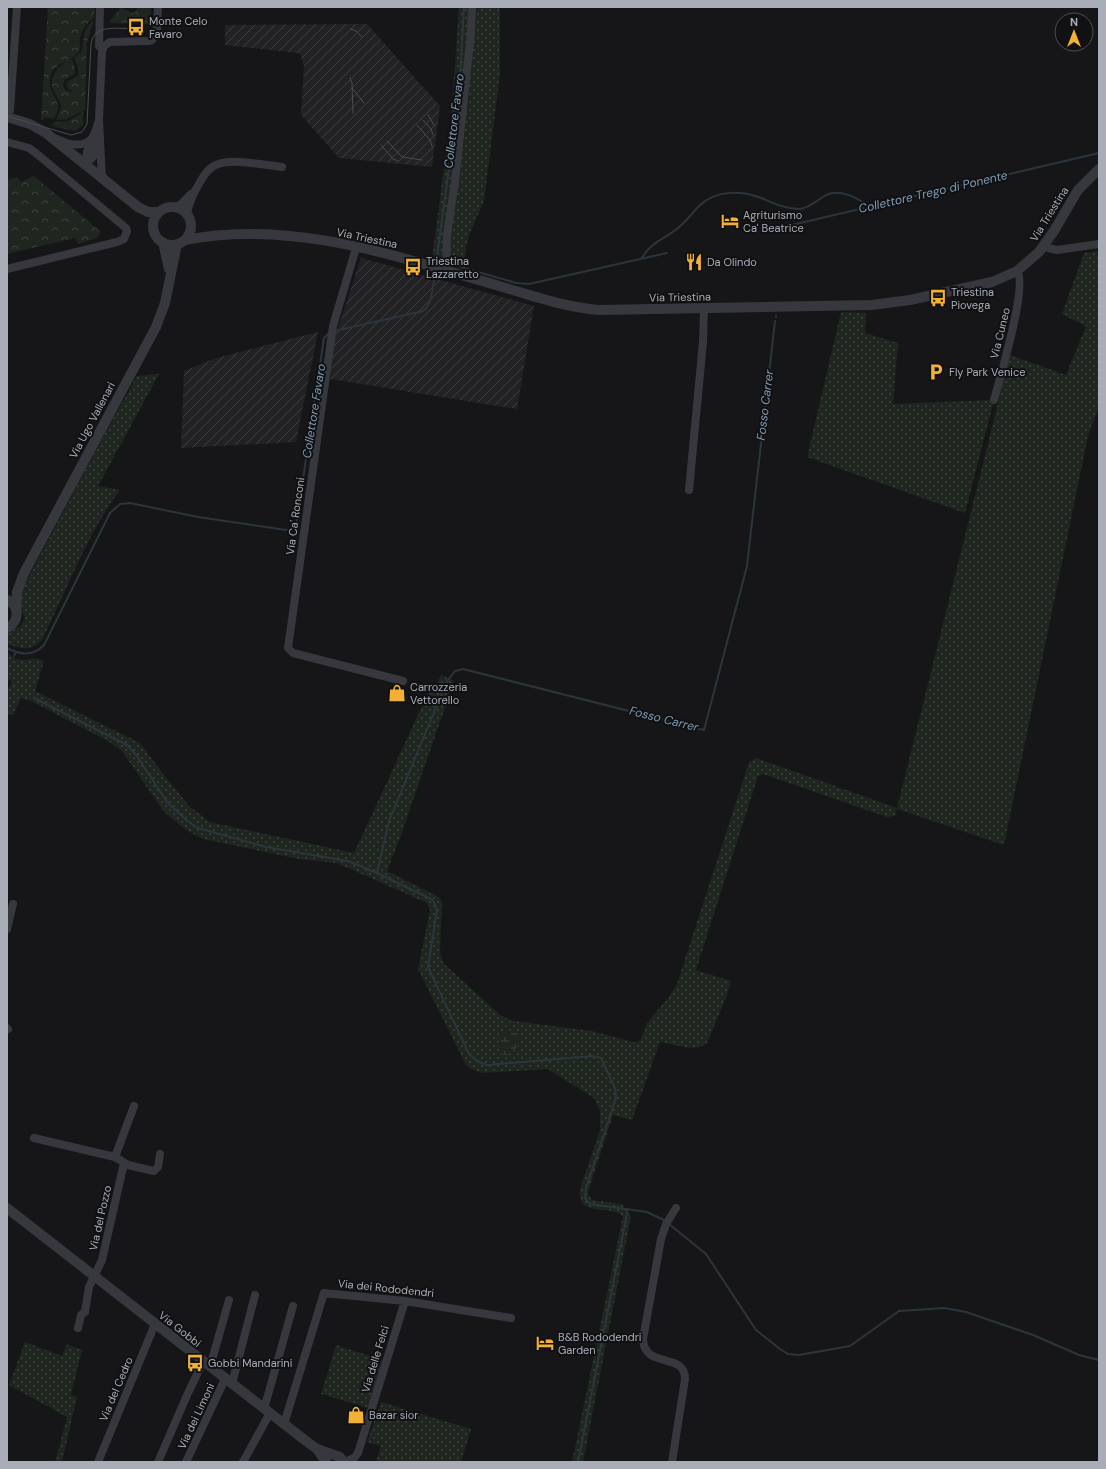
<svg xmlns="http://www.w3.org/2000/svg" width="1106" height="1469" font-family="'DM Sans',sans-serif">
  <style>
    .industrial { fill: url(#industrial-furrows) }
    .grass { fill: url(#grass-dots) }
    .wetland { fill: url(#wetland-marsh) }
    .park { fill: url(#park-crowns) }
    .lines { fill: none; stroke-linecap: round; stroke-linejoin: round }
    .stream { stroke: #2c353c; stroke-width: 2 }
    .minor { stroke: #37383d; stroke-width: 8 }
    .tertiary { stroke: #37383d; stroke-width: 10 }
    .tram { stroke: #4a4c52; stroke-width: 1 }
    .labels { text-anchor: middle; stroke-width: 4; stroke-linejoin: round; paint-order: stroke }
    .poi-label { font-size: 11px; fill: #a8adb8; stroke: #111113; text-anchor: start }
    .street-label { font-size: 11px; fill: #a8adb8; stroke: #111113 }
    .water-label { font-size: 12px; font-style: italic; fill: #7f9bb3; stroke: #111113 }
  </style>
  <defs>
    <pattern id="industrial-furrows" width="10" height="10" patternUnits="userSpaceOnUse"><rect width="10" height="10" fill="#222225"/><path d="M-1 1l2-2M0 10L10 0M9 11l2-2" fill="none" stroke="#3f3f43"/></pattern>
    <pattern id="grass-dots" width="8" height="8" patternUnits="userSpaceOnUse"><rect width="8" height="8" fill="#1e261f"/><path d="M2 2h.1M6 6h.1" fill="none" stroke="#3c433d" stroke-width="1.8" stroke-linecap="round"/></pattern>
    <pattern id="wetland-marsh" width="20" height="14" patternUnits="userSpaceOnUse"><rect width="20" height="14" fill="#1e261f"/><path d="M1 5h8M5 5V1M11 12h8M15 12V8" fill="none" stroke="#3c433d"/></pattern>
    <pattern id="park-crowns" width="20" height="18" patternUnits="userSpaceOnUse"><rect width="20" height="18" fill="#1e261f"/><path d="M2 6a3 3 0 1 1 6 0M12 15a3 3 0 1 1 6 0" fill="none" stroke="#3c433d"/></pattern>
  </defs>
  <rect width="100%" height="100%" fill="#161618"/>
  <path class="industrial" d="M367 24 440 106 432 167 339 158 301 115 304 66 300 54 297 53 225 45V25Z
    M361 258 534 306 517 409 330 379 335 337Z
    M318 332 296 442 181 448 184 371 216 358Z"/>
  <path class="grass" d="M459 7H500V74L484 201 470 233 466 245 465 259 452 256 451 265 432 259 452 107Z
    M1099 251V407L1088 436 1004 845 897 809 895 816 887 817 763 774 758 776 696 970 731 981 727 995 707 1043C694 1053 675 1044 660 1042L632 1120 613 1115 589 1189 588 1194 592 1200 622 1204 631 1216 583 1462H572L623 1216C607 1203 577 1219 580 1189L600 1130V1111L594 1098 548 1069 483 1073 471 1069 466 1065 418 969 430 910 427 903 337 863 299 859 203 839 186 830 164 812 122 751 108 741 31 701 21 698 13 715 7 713V692L12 682 7 678V652C10 654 12 657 15 658 25 663 32 655 44 661L35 691 140 743 167 779 190 807 210 822 354 853 429 691 432 693 441 675 454 681 400 838 387 871 439 897 442 901 440 952 443 963 499 1014 506 1018 514 1021 592 1031 633 1042H638L641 1039 647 1023 669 997 677 984 749 762 756 758 897 808 1010 355 1066 375 1086 326 1062 314 1084 253Z
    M841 312 866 313 865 333 898 343 893 404 994 400 965 513 807 457Z
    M159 374 98 486 120 490C86 535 67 590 42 640 30 652 22 649 7 644V632L20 627 25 618 20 607V593L105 433 137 376Z
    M25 1342 62 1356 67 1344 82 1350 71 1395 77 1397 62 1462H55L67 1417 9 1385Z
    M336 1345 382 1360 369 1408 321 1394Z
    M381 1402 471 1429 461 1462H376L381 1446 367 1442Z"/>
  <path class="wetland" d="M506 1029 518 1034 521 1038 520 1044 508 1055H502L498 1047 500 1033Z"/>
  <path class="park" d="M48 7H95L94 18C87 22 82 30 80 38 79 44 82 48 78 53 66 65 48 62 50 87 55 101 63 103 54 119L45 117 42 121 41 120Z
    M137 7H151V24L110 23V20L121 8 133 13 137 10Z
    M94 20 87 42 85 110 67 119 56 120 61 107C60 99 55 95 53 89 48 76 61 62 72 59L75 68V74L65 79 63 85 65 90 72 92V91L67 88 66 83 78 75V67L74 58 81 52C86 40 80 30 94 20Z
    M83 112V125L75 131 55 127V125L51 126 55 122 68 121Z
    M34 176 101 232 97 238 78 244 75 238 7 254V180L17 177 21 182Z"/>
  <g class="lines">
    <path class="stream" d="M766 231 1099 153
      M642 258C650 242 666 239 679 227 687 221 693 212 700 205 717 190 741 190 761 198 773 203 785 209 799 209 810 208 817 200 826 195 840 188 857 198 869 206
      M437 259 441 261
      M436 264 459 93 464 7
      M451 264 516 283 529 284 667 253
      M776 317V316
      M335 331 423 311C433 305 433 282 435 271
      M7 648C20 655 33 657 44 645L110 513 120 504 130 503 198 517 286 530 294 529 296 526 324 338 329 333
      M14 656 16 652
      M34 698 127 745 137 756 167 802 186 820 198 828 266 847 348 861 377 873 433 900 437 910 428 967 469 1054 477 1061 487 1065 592 1056 601 1058 615 1088 616 1098 586 1188 585 1198 590 1204 647 1212 666 1221
      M377 873 389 821 447 681 455 671 463 669 704 730 747 566 775 321
      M669 1224 706 1254 756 1330 780 1349 788 1354 799 1355 850 1346 899 1311 944 1308 966 1312 1033 1335 1079 1355 1099 1360
      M578 1462 628 1209"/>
    <path class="minor" d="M100 7 99 46 103 49
      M10 110 17 7
      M57 139C66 144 82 148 90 140 95 136 96 128 98 123
      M7 142 29 148 37 154 126 228 127 231 124 239 117 242 7 269
      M85 165 93 157 98 144
      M85 165 87 152 92 139
      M102 179 99 120 102 51 104 46 110 42 148 41 152 40 157 31 158 7
      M175 207 180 205 191 194
      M187 214C189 202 194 192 200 182 204 176 207 169 214 166 229 157 264 165 282 167
      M1044 247 1057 250 1099 244
      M356 248 333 326 288 648 293 653 403 681
      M446 270 447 235 455 181 471 33 472 7
      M994 400C1000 378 1028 285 1017 271
      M689 490 703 342 704 309
      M7 929 13 904
      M7 1028 8 1029
      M34 1138 115 1157 128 1165 154 1171 158 1167 160 1154
      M115 1157 134 1106
      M78 1328 81 1315 85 1312 89 1287 102 1260 124 1163
      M210 1367 229 1300
      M232 1384 255 1295
      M264 1409 293 1306
      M284 1424 324 1293 405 1301 511 1318
      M98 1462 155 1324
      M158 1462 188 1393 203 1362
      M186 1462 225 1379
      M243 1462 270 1413
      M345 1462 354 1458 358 1453 405 1301
      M672 1462 685 1379C685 1351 644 1370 643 1339L661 1239 666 1224 676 1208"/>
    <path class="tertiary" d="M7 117 30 124 46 133 138 207 148 212H159
      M153 226a19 19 0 1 1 38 0a19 19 0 1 1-38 0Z
      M185 240C290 219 396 256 496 285 530 295 563 307 599 310L872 305 910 300 992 282 1017 271 1039 252 1054 231 1078 190 1099 169
      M163 242 169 269
      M7 600C20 605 20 622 7 628
      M16 608 17 592 24 573 156 327 165 303 177 244
      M7 1208 306 1441 317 1449 340 1457 344 1462
      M317 1449 326 1462"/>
    <path class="tram" d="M351 29 356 31 362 37
      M350 78 352 83 353 113
      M352 88 364 103
      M428 115 434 125
      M7 116 71 135 82 132 87 124 91 44C94 23 119 29 136 29
      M423 120 431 129 433 135
      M417 125 430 140 432 146
      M387 141 402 157 422 160
      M381 145 393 159 398 161"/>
  </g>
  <defs>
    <g id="bus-bare" transform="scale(1.38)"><path d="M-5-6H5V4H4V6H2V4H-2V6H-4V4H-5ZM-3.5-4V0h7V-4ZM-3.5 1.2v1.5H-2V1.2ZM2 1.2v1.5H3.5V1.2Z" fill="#f2b134" stroke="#111113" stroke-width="2.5" paint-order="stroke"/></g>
    <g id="hotel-bare" transform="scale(1.38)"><path d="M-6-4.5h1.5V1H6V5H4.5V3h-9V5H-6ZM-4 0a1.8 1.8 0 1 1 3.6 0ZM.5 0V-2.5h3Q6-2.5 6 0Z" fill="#f2b134" stroke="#111113" stroke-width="2.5" paint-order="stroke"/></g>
    <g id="restaurant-bare" transform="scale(1.38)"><path d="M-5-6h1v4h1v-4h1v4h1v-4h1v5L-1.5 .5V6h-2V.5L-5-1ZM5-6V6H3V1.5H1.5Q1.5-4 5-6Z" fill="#f2b134" stroke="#111113" stroke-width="2.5" paint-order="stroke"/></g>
    <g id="parking-bare" transform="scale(1.38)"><path d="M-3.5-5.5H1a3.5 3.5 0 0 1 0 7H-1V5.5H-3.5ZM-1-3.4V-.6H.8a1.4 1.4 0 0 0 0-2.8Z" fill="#f2b134" stroke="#111113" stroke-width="2.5" paint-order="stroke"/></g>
    <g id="shop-bare" transform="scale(1.38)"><path d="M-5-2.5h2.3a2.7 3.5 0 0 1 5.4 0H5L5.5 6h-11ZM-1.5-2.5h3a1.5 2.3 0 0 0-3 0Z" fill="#f2b134" stroke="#111113" stroke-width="2.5" paint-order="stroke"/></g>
  </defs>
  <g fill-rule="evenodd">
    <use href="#bus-bare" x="136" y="27"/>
    <use href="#hotel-bare" x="730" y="221"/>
    <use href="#restaurant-bare" x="694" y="262"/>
    <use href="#bus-bare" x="413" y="267"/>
    <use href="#bus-bare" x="938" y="298"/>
    <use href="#parking-bare" x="936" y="372"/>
    <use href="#shop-bare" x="397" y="693"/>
    <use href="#hotel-bare" x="545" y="1343"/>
    <use href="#bus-bare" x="195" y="1363"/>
    <use href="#shop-bare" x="356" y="1415"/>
  </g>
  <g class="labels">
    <g class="poi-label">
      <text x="149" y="25">Monte Celo<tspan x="149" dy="13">Favaro</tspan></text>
      <text x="743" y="219">Agriturismo<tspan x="743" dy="13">Ca' Beatrice</tspan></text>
      <text x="426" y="265">Triestina<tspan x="426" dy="13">Lazzaretto</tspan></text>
      <text x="707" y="266">Da Olindo</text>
      <text x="951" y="296">Triestina<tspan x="951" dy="13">Piovega</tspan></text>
      <text x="949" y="376">Fly Park Venice</text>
      <text x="410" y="691">Carrozzeria<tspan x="410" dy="13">Vettorello</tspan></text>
      <text x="558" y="1341">B&amp;B Rododendri<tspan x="558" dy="13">Garden</tspan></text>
      <text x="208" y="1367">Gobbi Mandarini</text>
      <text x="369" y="1419">Bazar sior</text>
    </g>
    <g class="street-label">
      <text transform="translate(1049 214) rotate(-58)" y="4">Via Triestina</text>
      <text transform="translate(367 238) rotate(12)" y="4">Via Triestina</text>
      <text transform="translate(680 297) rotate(-1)" y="4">Via Triestina</text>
      <text transform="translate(1000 333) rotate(-76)" y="4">Via Cuneo</text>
      <text transform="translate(92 420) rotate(-62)" y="4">Via Ugo Vallenari</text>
      <text transform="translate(295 516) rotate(-82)" y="4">Via Ca' Ronconi</text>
      <text transform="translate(100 1218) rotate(-77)" y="4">Via del Pozzo</text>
      <text transform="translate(386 1288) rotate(6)" y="4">Via dei Rododendri</text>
      <text transform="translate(180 1329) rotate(38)" y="4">Via Gobbi</text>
      <text transform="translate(375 1359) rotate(-73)" y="4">Via delle Felci</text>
      <text transform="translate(116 1389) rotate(-67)" y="4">Via del Cedro</text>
      <text transform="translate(196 1416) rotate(-65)" y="4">Via dei Limoni</text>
    </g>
    <g class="water-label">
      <text transform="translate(454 121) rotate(-83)" y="4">Collettore Favaro</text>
      <text transform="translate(933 192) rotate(-13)" y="4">Collettore Trego di Ponente</text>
      <text transform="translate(765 405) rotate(-83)" y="4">Fosso Carrer</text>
      <text transform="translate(314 411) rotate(-81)" y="4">Collettore Favaro</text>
      <text transform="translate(664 719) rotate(14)" y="4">Fosso Carrer</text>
    </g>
  </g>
  <rect width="1106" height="1469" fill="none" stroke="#a8adb8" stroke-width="16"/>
  <g transform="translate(1074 32)"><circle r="19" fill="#111113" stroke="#4d4f55"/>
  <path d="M0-3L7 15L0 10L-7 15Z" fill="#f2b134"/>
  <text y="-6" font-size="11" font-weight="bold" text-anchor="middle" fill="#a8adb8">N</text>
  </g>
</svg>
